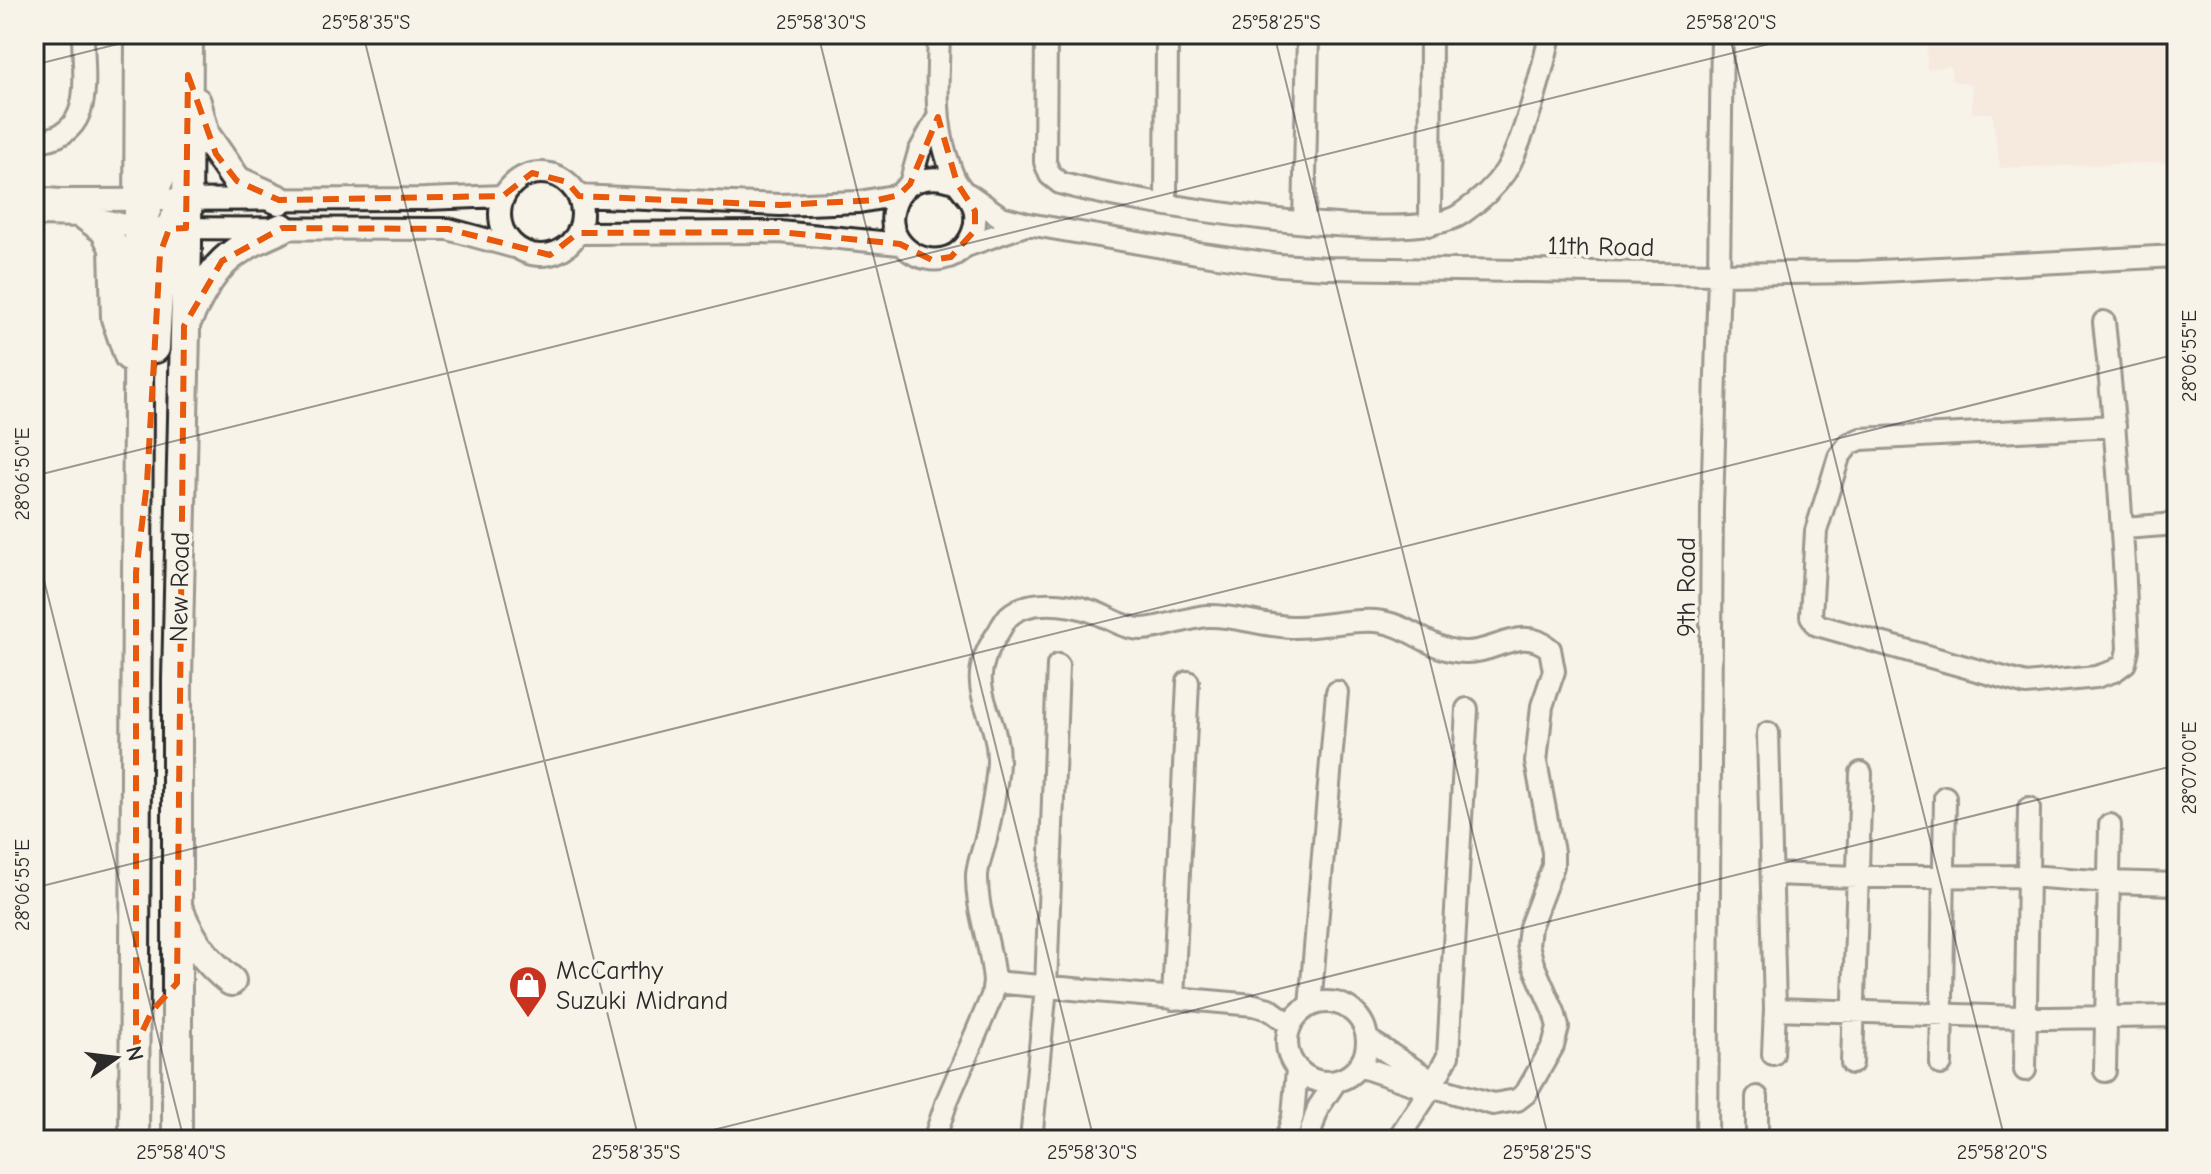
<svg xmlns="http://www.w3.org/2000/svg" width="2211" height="1174" font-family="'Comic Neue',sans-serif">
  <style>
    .built { fill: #f4e0d6 }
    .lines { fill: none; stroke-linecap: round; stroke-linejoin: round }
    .street-casing { stroke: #2b2b2b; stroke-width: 26 }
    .secondary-casing { stroke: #2b2b2b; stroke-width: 34 }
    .street { stroke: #f7f3e8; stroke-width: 20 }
    .secondary { stroke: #f7f3e8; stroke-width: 28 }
    .marked { fill: none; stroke: #e8590c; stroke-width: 6; stroke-dasharray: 16 10; stroke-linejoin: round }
    .ticks { fill: none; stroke: #2b2b2b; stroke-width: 2; stroke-opacity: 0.45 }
    .labels { text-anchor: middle; stroke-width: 7; stroke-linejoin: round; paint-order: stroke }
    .street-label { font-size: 26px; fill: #2b2b2b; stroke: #f7f3e8 }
    .poi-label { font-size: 26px; fill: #2b2b2b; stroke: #f7f3e8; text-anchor: start }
    .neatline { fill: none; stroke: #2b2b2b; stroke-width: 3 }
    .ticks-label { font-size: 20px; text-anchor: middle; fill: #2b2b2b }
  </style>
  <rect width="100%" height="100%" fill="#f7f3e8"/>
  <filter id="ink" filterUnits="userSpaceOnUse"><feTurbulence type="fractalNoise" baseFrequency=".0125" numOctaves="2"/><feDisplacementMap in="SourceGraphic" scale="16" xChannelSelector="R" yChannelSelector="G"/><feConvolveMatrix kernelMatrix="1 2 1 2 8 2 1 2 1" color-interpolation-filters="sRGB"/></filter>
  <g filter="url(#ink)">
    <path class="built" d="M1926 34H2177V162L2000 168 1992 113H1972V85L1951 80V66L1927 69Z"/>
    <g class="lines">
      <g class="street-casing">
        <path id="street" d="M939 34C938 74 934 116 946 155 949 164 952 176 957 183 964 194 974 200 975 214 977 232 966 251 949 257 919 268 884 240 894 208 902 178 931 173 957 183
          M1046 34 1045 162 1050 175 1060 183C1123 202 1413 249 1461 214 1477 203 1494 188 1505 172 1522 146 1544 66 1550 34
          M34 141C97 138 83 79 83 34
          M500 214a41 41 0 1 1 82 0a41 41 0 1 1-82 0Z
          M910 184 919 152 938 117
          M968 194 1001 217 1028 224 1197 253 1279 265 1328 268 1719 274 1860 272 2177 256
          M579 196 780 205 859 202 899 195
          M34 198 60 200 425 199 503 196
          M1166 203 1167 34
          M34 215 86 216 138 228 448 229 514 247
          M1304 223 1308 34
          M1430 225 1431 34
          M578 233 780 232 900 244
          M966 246 1028 224
          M2104 322C2116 431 2124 540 2128 649L2125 663 2114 671 2096 677 2026 684 1817 625 1811 616 1816 531 1839 457 1849 444 1861 439 2115 426
          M2124 528 2177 524
          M1768 733 1775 1009 1773 1054
          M1772 874 1858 877 2029 876 2108 882 2177 884
          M994 982 1254 1005 1269 1009 1291 1025
          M1173 999 1188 682
          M1287 1042a40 40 0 1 1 80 0a40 40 0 1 1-80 0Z
          M1310 1006 1337 692
          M1775 1009 2048 1018 2177 1016
          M1367 1039 1435 1083
          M1852 1063 1861 773
          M1941 1064 1945 797
          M2025 1070 2029 808
          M2105 1071 2110 825
          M1757 1097V1140
          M937 1140V1131L947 1101 992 996 994 982C992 946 976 912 977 875 978 862 984 848 987 834 992 810 997 787 998 762 999 709 960 690 996 636 1000 630 1004 621 1009 616 1029 598 1068 603 1091 611 1107 616 1124 629 1142 629 1164 628 1185 618 1207 616 1236 615 1262 626 1291 627 1319 628 1347 619 1375 621 1409 623 1431 652 1465 652 1496 653 1522 624 1550 649L1554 671 1542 706 1536 762 1553 852V866L1530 927 1528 945 1533 964 1554 1012 1558 1027 1553 1046 1526 1093 1517 1100 1493 1104 1441 1089 1418 1086 1359 1066
          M1031 1140 1046 987 1058 665
          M1286 1140 1293 1116 1297 1069
          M1308 1140 1318 1108 1336 1081
          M1397 1140 1431 1088 1448 1056 1467 709
          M1707 1140 1712 508 1719 274 1722 34"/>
      </g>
      <g class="secondary-casing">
        <path id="secondary" d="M196 102 205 135 237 181 279 200
          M86 216 105 230 114 248 116 318 129 356
          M143 217 162 172 168 34
          M188 318C215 263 226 252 282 228
          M155 348 160 254 169 229 186 201
          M180 913C192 942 207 962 231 981
          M134 1140C138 771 136 403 140 34
          M177 1140V679L187 245 188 34"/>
      </g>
      <use href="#street" class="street"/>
      <use href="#secondary" class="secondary"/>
    </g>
  </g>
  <path d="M0 0H2211V1174H0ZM188 75 216 154 237 181 279 200 503 196 532 173 567 182 579 196 780 205 878 200 899 195 910 184 938 117 957 183 975 211V230L951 257 932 260 900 244 780 232 578 233 550 255 448 229 282 228 222 261 184 326 177 983 152 1011 136 1045V572L147 483 160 254 169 229 186 228Z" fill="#f7f3e8" fill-opacity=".55" fill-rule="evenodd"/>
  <path class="marked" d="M188 75 216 154 237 181 279 200 503 196 532 173 567 182 579 196 780 205 878 200 899 195 910 184 938 117 957 183 975 211V230L951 257 932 260 900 244 780 232 578 233 550 255 448 229 282 228 222 261 184 326 177 983 152 1011 136 1045V572L147 483 160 254 169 229 186 228Z"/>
  <path class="ticks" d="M363 34 639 1140M818 34 1094 1140M1274 34 1549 1140M1729 34 2005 1140M34 65 158 34M34 476 1809 34M34 540 184 1140M34 888 2177 354M673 1140 2177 765"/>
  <defs>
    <g id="shop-pin" transform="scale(2)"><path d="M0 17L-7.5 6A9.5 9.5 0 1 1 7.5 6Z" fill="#c8321e" stroke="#f7f3e8"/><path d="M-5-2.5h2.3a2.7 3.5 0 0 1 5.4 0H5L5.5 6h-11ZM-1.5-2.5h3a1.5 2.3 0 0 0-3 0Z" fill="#fff"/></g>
  </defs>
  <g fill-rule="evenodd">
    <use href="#shop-pin" x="528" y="985"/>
  </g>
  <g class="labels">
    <g class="street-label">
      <text transform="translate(1601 246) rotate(1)" y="9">11th Road</text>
      <text transform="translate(179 587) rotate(-89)" y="9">New Road</text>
      <text transform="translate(1686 587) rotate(-90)" y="9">9th Road</text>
    </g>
    <g class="poi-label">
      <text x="556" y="979">McCarthy<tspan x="556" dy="30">Suzuki Midrand</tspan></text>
    </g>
  </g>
  <rect width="2211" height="1174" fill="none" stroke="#f7f3e8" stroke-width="88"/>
  <g transform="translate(116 1058) rotate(76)" stroke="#f7f3e8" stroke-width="6" paint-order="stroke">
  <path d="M0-6L14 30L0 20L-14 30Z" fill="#2b2b2b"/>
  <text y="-12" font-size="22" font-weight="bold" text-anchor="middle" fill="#2b2b2b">N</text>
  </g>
  <rect x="44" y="44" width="2123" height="1086" class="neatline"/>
  <g class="ticks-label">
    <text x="366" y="29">25°58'35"S</text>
    <text x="821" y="29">25°58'30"S</text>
    <text x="1276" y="29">25°58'25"S</text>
    <text x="1731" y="29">25°58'20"S</text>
    <text transform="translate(2189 356) rotate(-90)" y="7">28°06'55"E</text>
    <text transform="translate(22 474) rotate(-90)" y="7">28°06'50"E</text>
    <text transform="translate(2189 768) rotate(-90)" y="7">28°07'00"E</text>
    <text transform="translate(22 885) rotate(-90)" y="7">28°06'55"E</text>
    <text x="181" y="1159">25°58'40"S</text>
    <text x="636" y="1159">25°58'35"S</text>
    <text x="1092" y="1159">25°58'30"S</text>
    <text x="1547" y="1159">25°58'25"S</text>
    <text x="2002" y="1159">25°58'20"S</text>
  </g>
</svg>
